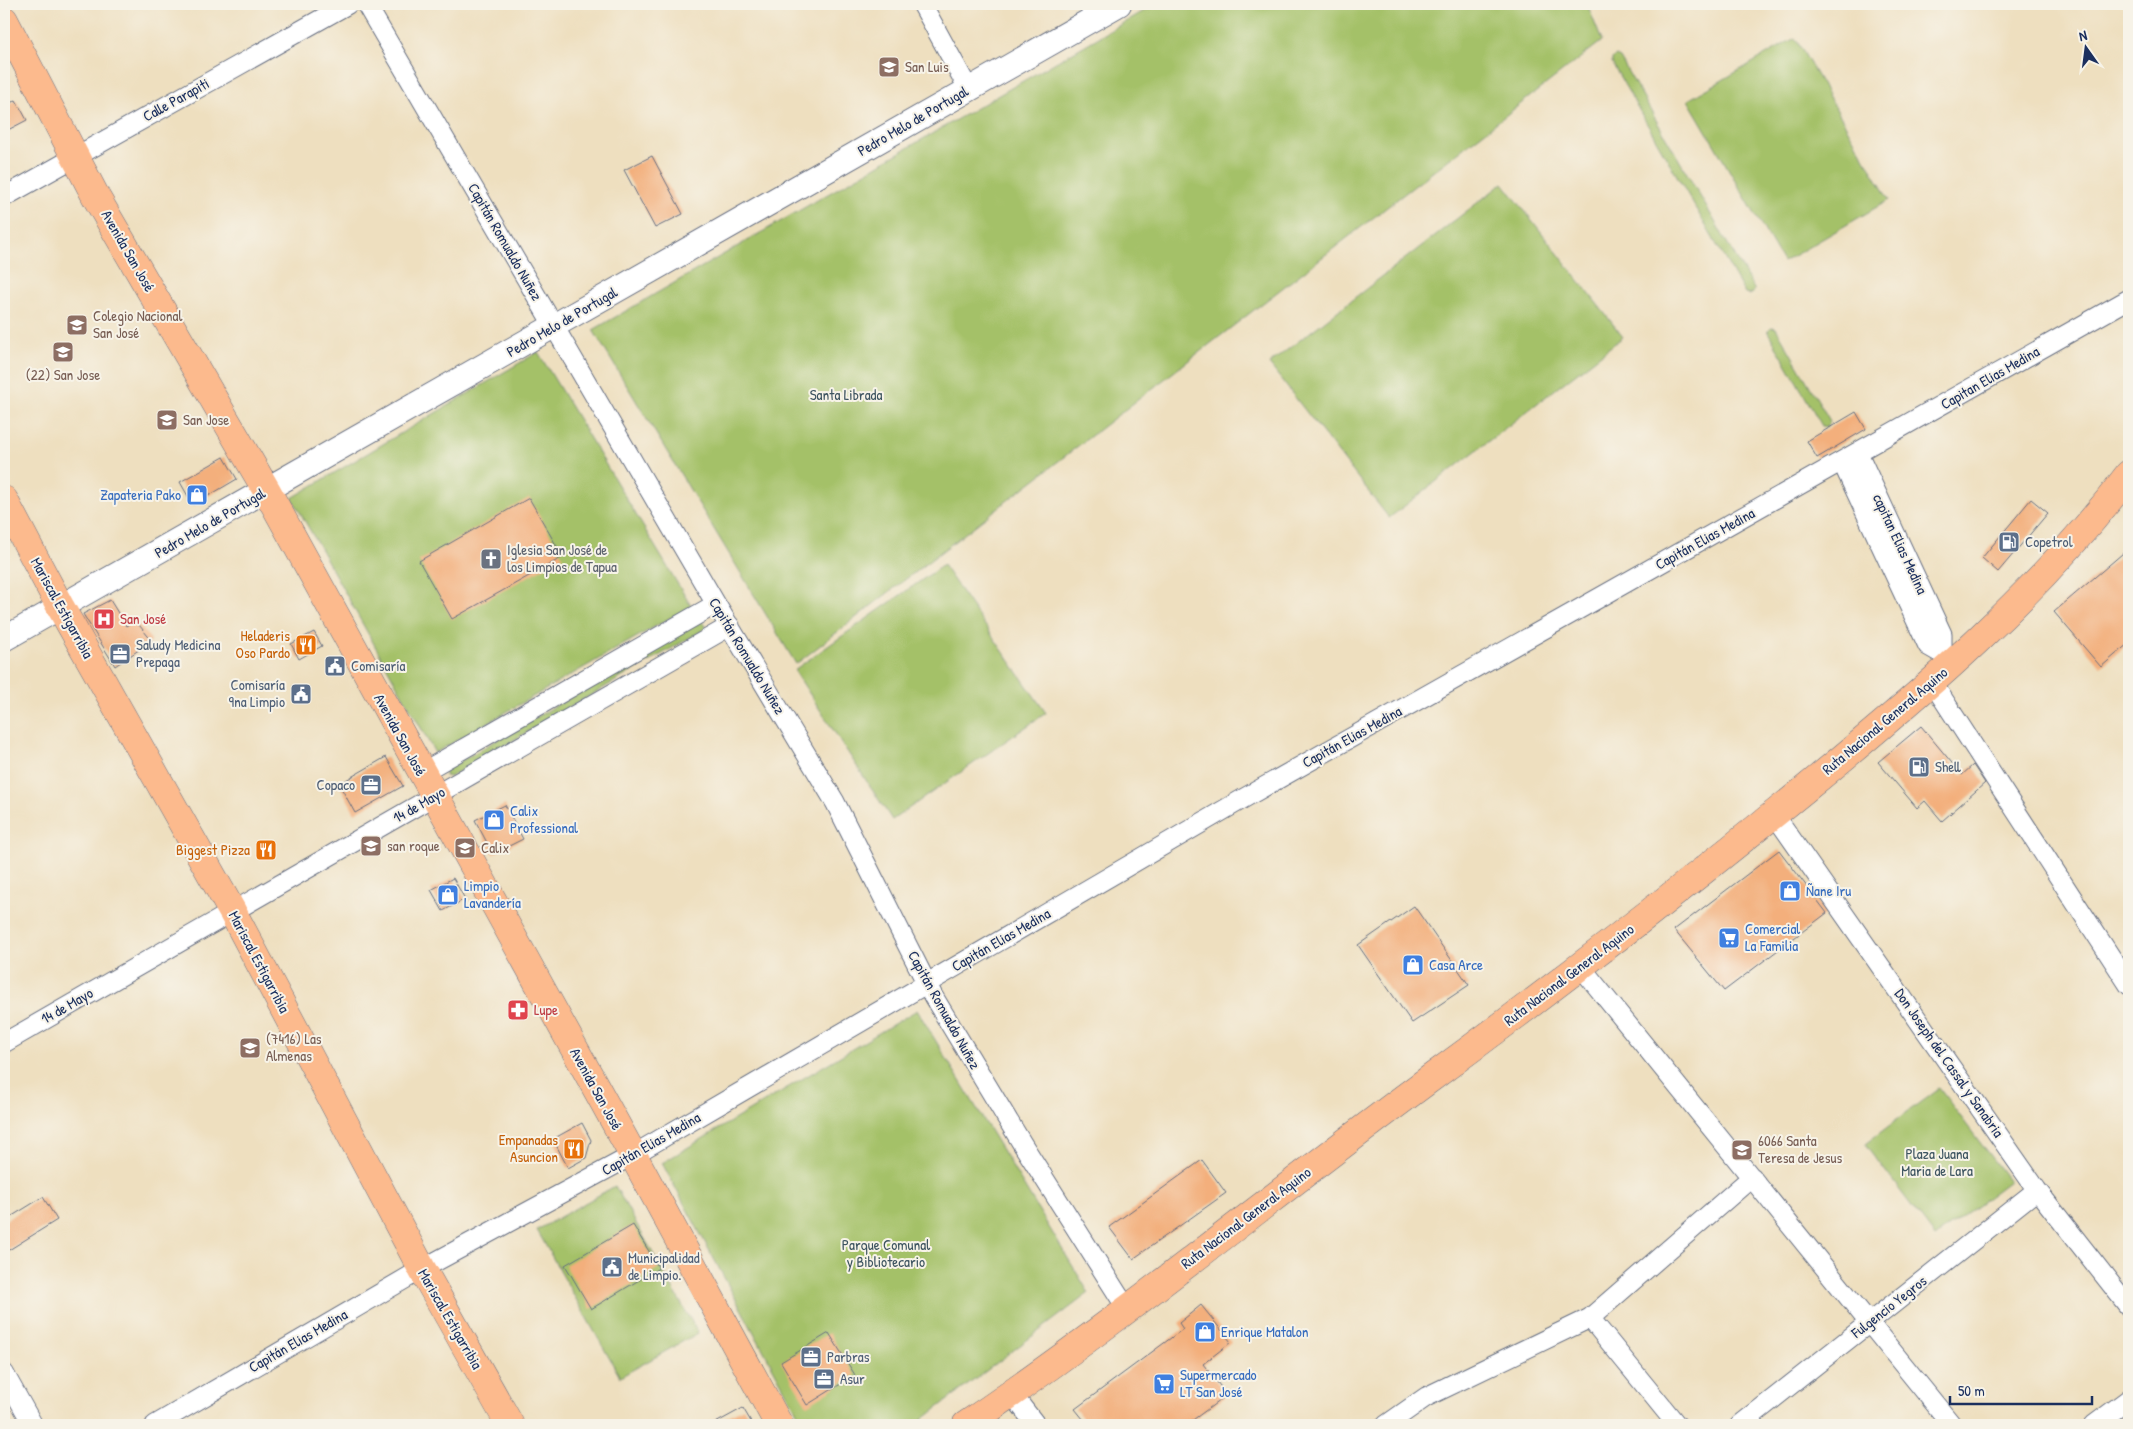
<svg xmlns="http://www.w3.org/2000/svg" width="2133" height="1429" font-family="'Patrick Hand',sans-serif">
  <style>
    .green { fill: #a4c168; stroke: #607863 }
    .building { fill: #f3af7b }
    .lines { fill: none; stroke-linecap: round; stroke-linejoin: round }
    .minor-casing { stroke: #656d80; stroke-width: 21 }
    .tertiary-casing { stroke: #656d80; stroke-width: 26 }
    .primary-casing { stroke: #656d80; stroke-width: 29 }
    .trunk-casing { stroke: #656d80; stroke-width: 29 }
    .minor { stroke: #fff; stroke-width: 19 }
    .tertiary { stroke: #fff; stroke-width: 24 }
    .primary { stroke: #fcba8d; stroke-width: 28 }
    .trunk { stroke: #fcba8d; stroke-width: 28 }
    .labels { text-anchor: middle; stroke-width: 4; stroke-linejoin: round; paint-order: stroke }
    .education-label { font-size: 15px; fill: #785e54; stroke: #f7f3e8; text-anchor: start }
    .street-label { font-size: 15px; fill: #1b2f5e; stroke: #f7f3e8 }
    .park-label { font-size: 15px; fill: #3d5460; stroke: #f7f3e8 }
    .shop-label { font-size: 15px; fill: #366cbe; stroke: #f7f3e8; text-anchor: start }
    .service-label { font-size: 15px; fill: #4e5e75; stroke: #f7f3e8; text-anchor: start }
    .worship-label { font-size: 15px; fill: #5b616d; stroke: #f7f3e8; text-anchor: start }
    .health-label { font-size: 15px; fill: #be3a42; stroke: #f7f3e8; text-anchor: start }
    .food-label { font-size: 15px; fill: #c56008; stroke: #f7f3e8; text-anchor: end }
  </style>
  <rect width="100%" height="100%" fill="#f7f3e8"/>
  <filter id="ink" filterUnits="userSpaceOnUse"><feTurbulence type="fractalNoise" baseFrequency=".02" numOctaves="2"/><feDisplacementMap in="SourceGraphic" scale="10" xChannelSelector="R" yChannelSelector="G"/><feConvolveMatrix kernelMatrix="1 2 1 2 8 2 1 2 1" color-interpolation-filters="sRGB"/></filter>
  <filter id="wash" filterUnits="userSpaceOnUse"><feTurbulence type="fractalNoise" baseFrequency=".0096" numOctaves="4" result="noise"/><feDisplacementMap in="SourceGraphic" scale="20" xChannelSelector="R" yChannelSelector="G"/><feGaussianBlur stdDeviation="1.12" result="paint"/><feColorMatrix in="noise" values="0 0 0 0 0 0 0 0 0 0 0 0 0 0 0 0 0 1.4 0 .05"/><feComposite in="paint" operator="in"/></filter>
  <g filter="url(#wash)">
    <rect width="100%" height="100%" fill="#eedfbf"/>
    <path class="green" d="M1156 4H1587L1602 41 796 664 593 330Z
      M1795 38 1889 200 1783 262 1688 100Z
      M1616 56 1620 58 1754 289 1753 293 1749 295 1745 294 1612 63V59Z
      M1503 183 1623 337 1389 518 1269 364Z
      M1772 327 1776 328 1830 421 1826 427 1822 426 1768 332 1769 329Z
      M538 352 691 606 435 753 292 498Z
      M943 565 1046 713 892 820 794 670Z
      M702 621 706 626 705 629 450 777 445 776V770Z
      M917 1010 1089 1293 915 1425H804L662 1163Z
      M1939 1088 2009 1181 1935 1237 1865 1144Z
      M615 1186 698 1333 620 1377 537 1230Z"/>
    <g id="blocks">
      <path class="building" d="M16 100 27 120 4 132V106Z
        M652 156 683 214 655 228 624 170Z
        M1856 412 1866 429 1817 458 1807 441Z
        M224 457 237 479 193 505 180 482Z
        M529 498 563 557 452 619 419 561Z
        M2031 499 2048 513 1998 572 1982 558Z
        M2129 548V643L2101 667 2054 612Z
        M110 600 126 626 135 620 152 641 115 666 83 614Z
        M314 632 322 646 299 659 291 644Z
        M1921 726 1962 775 1973 765 1985 783 1942 821 1925 801 1917 808 1878 762Z
        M386 757 403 786 355 813 339 784Z
        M505 805 523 839 493 854 475 820Z
        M1779 850 1827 913 1724 991 1674 930Z
        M453 878 465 899 443 911 431 890Z
        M1414 906 1469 985 1412 1023 1358 945Z
        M582 1123 591 1140 586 1158 568 1168 553 1139Z
        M1202 1160 1226 1193 1133 1259 1109 1227Z
        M43 1197 57 1220 4 1253V1221Z
        M633 1225 659 1268 591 1309 565 1265Z
        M1201 1305 1231 1342 1203 1364 1227 1395 1186 1425H1088L1075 1409 1183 1329 1179 1323Z
        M829 1333 855 1375 807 1405 781 1362Z
        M743 1408 753 1425H712Z"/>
    </g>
  </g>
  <g filter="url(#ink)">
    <use href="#blocks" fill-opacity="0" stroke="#656d80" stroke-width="1"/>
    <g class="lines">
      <g class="minor-casing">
        <path id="minor" d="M366 4 716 604 835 802 933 996 1023 1145 1127 1309
          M922 4 969 90
          M4 197 348 4
          M1858 453 1942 634V654
          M1842 462 1928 646 1942 654
          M1932 682 2129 985
          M421 773 716 604
          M1774 814 2037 1190 2129 1307
          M1581 967 1952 1425
          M4 1043 730 626
          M1590 1318 1677 1425
          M4 1373 33 1425
          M1012 1394 1036 1425
          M155 1425 422 1269 633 1155 1246 797 2129 299
          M1386 1425 1426 1397 1590 1318 1752 1177
          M1740 1425 2037 1190
          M2094 1425 2129 1399"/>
      </g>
      <g class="tertiary-casing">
        <path id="tertiary" d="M4 639 1119 4"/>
      </g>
      <g class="primary-casing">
        <path id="primary" d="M4 20 96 197 267 491 633 1155 779 1425
          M4 500 61 608 232 911 422 1269 510 1425"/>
      </g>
      <g class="trunk-casing">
        <path id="trunk" d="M966 1425C1125 1317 1273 1195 1427 1081 1555 987 1681 890 1804 790 1921 694 2038 595 2129 474"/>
      </g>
      <use href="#minor" class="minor"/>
      <use href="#tertiary" class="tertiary"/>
      <use href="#primary" class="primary"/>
      <use href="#trunk" class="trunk"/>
    </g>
  </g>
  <defs>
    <g id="school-square" transform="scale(1.125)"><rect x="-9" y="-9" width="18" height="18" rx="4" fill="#8d6e63" stroke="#f7f3e8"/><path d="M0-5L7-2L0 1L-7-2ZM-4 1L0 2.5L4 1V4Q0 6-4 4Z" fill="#fff"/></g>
    <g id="shop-square" transform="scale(1.125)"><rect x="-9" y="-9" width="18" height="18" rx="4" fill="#3f7fe0" stroke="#f7f3e8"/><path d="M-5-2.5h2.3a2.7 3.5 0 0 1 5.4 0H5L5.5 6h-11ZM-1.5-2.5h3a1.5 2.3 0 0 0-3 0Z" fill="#fff"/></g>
    <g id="fuel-square" transform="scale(1.125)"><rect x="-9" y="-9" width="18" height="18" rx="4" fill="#5c6f8a" stroke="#f7f3e8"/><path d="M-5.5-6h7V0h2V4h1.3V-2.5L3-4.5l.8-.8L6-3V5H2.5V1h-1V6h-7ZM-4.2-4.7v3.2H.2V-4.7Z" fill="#fff"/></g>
    <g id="church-square" transform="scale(1.125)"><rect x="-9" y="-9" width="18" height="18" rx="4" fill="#6b7280" stroke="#f7f3e8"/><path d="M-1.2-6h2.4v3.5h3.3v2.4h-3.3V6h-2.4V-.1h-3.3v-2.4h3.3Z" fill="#fff"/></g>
    <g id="hospital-square" transform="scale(1.125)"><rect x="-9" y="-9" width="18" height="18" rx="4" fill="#e0444e" stroke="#f7f3e8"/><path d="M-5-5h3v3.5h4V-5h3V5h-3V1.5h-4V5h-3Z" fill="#fff"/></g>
    <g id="restaurant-square" transform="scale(1.125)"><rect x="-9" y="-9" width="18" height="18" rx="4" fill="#e8710a" stroke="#f7f3e8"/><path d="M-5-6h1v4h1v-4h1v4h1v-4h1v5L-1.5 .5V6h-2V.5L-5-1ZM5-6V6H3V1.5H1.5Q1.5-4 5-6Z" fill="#fff"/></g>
    <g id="office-square" transform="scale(1.125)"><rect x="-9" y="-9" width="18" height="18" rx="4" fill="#5c6f8a" stroke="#f7f3e8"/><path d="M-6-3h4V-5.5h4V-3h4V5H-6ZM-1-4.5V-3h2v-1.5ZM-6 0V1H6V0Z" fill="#fff"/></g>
    <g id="civic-square" transform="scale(1.125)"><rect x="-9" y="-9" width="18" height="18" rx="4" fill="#5c6f8a" stroke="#f7f3e8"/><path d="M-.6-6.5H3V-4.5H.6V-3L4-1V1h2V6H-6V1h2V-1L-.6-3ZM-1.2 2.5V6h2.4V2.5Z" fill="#fff"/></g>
    <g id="supermarket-square" transform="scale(1.125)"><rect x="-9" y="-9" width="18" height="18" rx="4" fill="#3f7fe0" stroke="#f7f3e8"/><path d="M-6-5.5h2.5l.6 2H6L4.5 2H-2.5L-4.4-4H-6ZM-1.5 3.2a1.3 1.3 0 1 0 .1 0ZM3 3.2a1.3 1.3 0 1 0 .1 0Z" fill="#fff"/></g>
    <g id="pharmacy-square" transform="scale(1.125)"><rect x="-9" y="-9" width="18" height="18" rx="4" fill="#e0444e" stroke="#f7f3e8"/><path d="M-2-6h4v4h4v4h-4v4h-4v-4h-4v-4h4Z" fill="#fff"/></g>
  </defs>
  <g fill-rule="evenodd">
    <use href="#school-square" x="889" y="67"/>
    <use href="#school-square" x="77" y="325"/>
    <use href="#school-square" x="63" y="352"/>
    <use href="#school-square" x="167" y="420"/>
    <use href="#shop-square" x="197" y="495"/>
    <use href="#fuel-square" x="2009" y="542"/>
    <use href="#church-square" x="491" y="559"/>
    <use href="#hospital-square" x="104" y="619"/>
    <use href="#restaurant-square" x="306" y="645"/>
    <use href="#office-square" x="120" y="654"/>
    <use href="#civic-square" x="335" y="666"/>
    <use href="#civic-square" x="301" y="694"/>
    <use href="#fuel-square" x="1919" y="767"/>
    <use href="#office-square" x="371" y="785"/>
    <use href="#shop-square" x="494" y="820"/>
    <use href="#school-square" x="371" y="846"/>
    <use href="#school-square" x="465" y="848"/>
    <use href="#restaurant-square" x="266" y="850"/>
    <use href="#shop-square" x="1790" y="891"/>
    <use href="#shop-square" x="448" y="895"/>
    <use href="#supermarket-square" x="1729" y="938"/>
    <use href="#shop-square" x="1413" y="965"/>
    <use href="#pharmacy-square" x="518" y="1010"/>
    <use href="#school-square" x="250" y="1048"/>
    <use href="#restaurant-square" x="574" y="1149"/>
    <use href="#school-square" x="1742" y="1150"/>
    <use href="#civic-square" x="612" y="1267"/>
    <use href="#shop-square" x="1205" y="1332"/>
    <use href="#office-square" x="811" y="1357"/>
    <use href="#office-square" x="824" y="1379"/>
    <use href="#supermarket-square" x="1164" y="1384"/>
  </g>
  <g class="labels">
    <g class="education-label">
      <text x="905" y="72">San Luis</text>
      <text x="93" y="321">Colegio Nacional<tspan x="93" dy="17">San José</tspan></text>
      <text x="63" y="380" text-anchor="middle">(22) San Jose</text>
      <text x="183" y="425">San Jose</text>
      <text x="387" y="851">san roque</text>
      <text x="481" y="853">Calix</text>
      <text x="266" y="1044">(7416) Las<tspan x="266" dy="17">Almenas</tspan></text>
      <text x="1758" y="1146">6066 Santa<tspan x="1758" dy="17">Teresa de Jesus</tspan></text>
    </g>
    <g class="street-label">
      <text transform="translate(176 100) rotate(-29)" y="5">Calle Parapiti</text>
      <text transform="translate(913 121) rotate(-30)" y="5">Pedro Melo de Portugal</text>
      <text transform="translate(505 242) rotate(60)" y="5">Capitán Romualdo Nuñez</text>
      <text transform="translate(128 251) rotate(60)" y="5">Avenida San José</text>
      <text transform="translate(562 322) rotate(-30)" y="5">Pedro Melo de Portugal</text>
      <text transform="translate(1990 378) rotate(-30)" y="5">Capitan Elias Medina</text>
      <text transform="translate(210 523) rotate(-30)" y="5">Pedro Melo de Portugal</text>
      <text transform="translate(1705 539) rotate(-29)" y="5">Capitán Elias Medina</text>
      <text transform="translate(1900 544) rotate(65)" y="5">capitan Elias Medina</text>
      <text transform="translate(62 608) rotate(61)" y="5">Mariscal Estigarribia</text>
      <text transform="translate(747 656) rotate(59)" y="5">Capitán Romualdo Nuñez</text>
      <text transform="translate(1885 721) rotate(-40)" y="5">Ruta Nacional General Aquino</text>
      <text transform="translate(400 735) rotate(61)" y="5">Avenida San José</text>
      <text transform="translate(1352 737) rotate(-29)" y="5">Capitán Elias Medina</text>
      <text transform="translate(419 805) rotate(-30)" y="5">14 de Mayo</text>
      <text transform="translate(1001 940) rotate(-30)" y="5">Capitán Elias Medina</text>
      <text transform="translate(259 962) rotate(62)" y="5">Mariscal Estigarribia</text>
      <text transform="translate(1569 975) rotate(-37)" y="5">Ruta Nacional General Aquino</text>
      <text transform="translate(67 1006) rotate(-30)" y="5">14 de Mayo</text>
      <text transform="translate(944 1010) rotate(61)" y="5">Capitán Romualdo Nuñez</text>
      <text transform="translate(1949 1063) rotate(55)" y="5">Don Joseph del Cassal y Sanabria</text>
      <text transform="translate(596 1089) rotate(61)" y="5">Avenida San José</text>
      <text transform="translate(651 1144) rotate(-30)" y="5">Capitán Elias Medina</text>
      <text transform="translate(1246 1218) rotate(-37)" y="5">Ruta Nacional General Aquino</text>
      <text transform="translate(1889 1307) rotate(-38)" y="5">Fulgencio Yegros</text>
      <text transform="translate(450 1319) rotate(60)" y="5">Mariscal Estigarribia</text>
      <text transform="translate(298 1341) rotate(-30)" y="5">Capitán Elias Medina</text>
    </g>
    <g class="park-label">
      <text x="846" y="400">Santa Librada</text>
      <text x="1937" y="1159">Plaza Juana<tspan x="1937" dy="17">Maria de Lara</tspan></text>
      <text x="886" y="1250">Parque Comunal<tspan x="886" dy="17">y Bibliotecario</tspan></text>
    </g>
    <g class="shop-label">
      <text x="181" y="500" text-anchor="end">Zapateria Pako</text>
      <text x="510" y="816">Calix<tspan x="510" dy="17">Professional</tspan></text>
      <text x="464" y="891">Limpio<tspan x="464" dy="17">Lavandería</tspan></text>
      <text x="1806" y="896">Ñane Iru</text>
      <text x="1745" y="934">Comercial<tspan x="1745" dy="17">La Familia</tspan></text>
      <text x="1429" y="970">Casa Arce</text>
      <text x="1221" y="1337">Enrique Matalon</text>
      <text x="1180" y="1380">Supermercado<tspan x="1180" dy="17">LT San José</tspan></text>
    </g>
    <g class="service-label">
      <text x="2025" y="547">Copetrol</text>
      <text x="136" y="650">Saludy Medicina<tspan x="136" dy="17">Prepaga</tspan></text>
      <text x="351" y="671">Comisaría</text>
      <text x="285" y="690" text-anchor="end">Comisaría<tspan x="285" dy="17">9na Limpio</tspan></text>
      <text x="1935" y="772">Shell</text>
      <text x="355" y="790" text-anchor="end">Copaco</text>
      <text x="628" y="1263">Municipalidad<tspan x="628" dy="17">de Limpio.</tspan></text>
      <text x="827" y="1362">Parbras</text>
      <text x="840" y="1384">Asur</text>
    </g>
    <g class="worship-label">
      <text x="507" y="555">Iglesia San José de<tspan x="507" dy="17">los Limpios de Tapua</tspan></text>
    </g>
    <g class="health-label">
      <text x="120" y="624">San José</text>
      <text x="534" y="1015">Lupe</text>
    </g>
    <g class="food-label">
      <text x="290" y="641">Heladeris<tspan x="290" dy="17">Oso Pardo</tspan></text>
      <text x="250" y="855">Biggest Pizza</text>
      <text x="558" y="1145">Empanadas<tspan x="558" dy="17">Asuncion</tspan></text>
    </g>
  </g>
  <rect width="2133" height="1429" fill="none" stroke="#f7f3e8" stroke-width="20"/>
  <g transform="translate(2086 48) rotate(346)" stroke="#f7f3e8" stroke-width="4" paint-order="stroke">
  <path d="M0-4L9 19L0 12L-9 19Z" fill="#1b2f5e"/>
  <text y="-8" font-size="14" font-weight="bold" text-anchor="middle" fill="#1b2f5e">N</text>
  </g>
  <path d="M1950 1396v8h142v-8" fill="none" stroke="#1b2f5e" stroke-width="2.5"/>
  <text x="1958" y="1396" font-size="15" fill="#1b2f5e" stroke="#f7f3e8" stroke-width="4" paint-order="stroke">50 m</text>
</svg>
